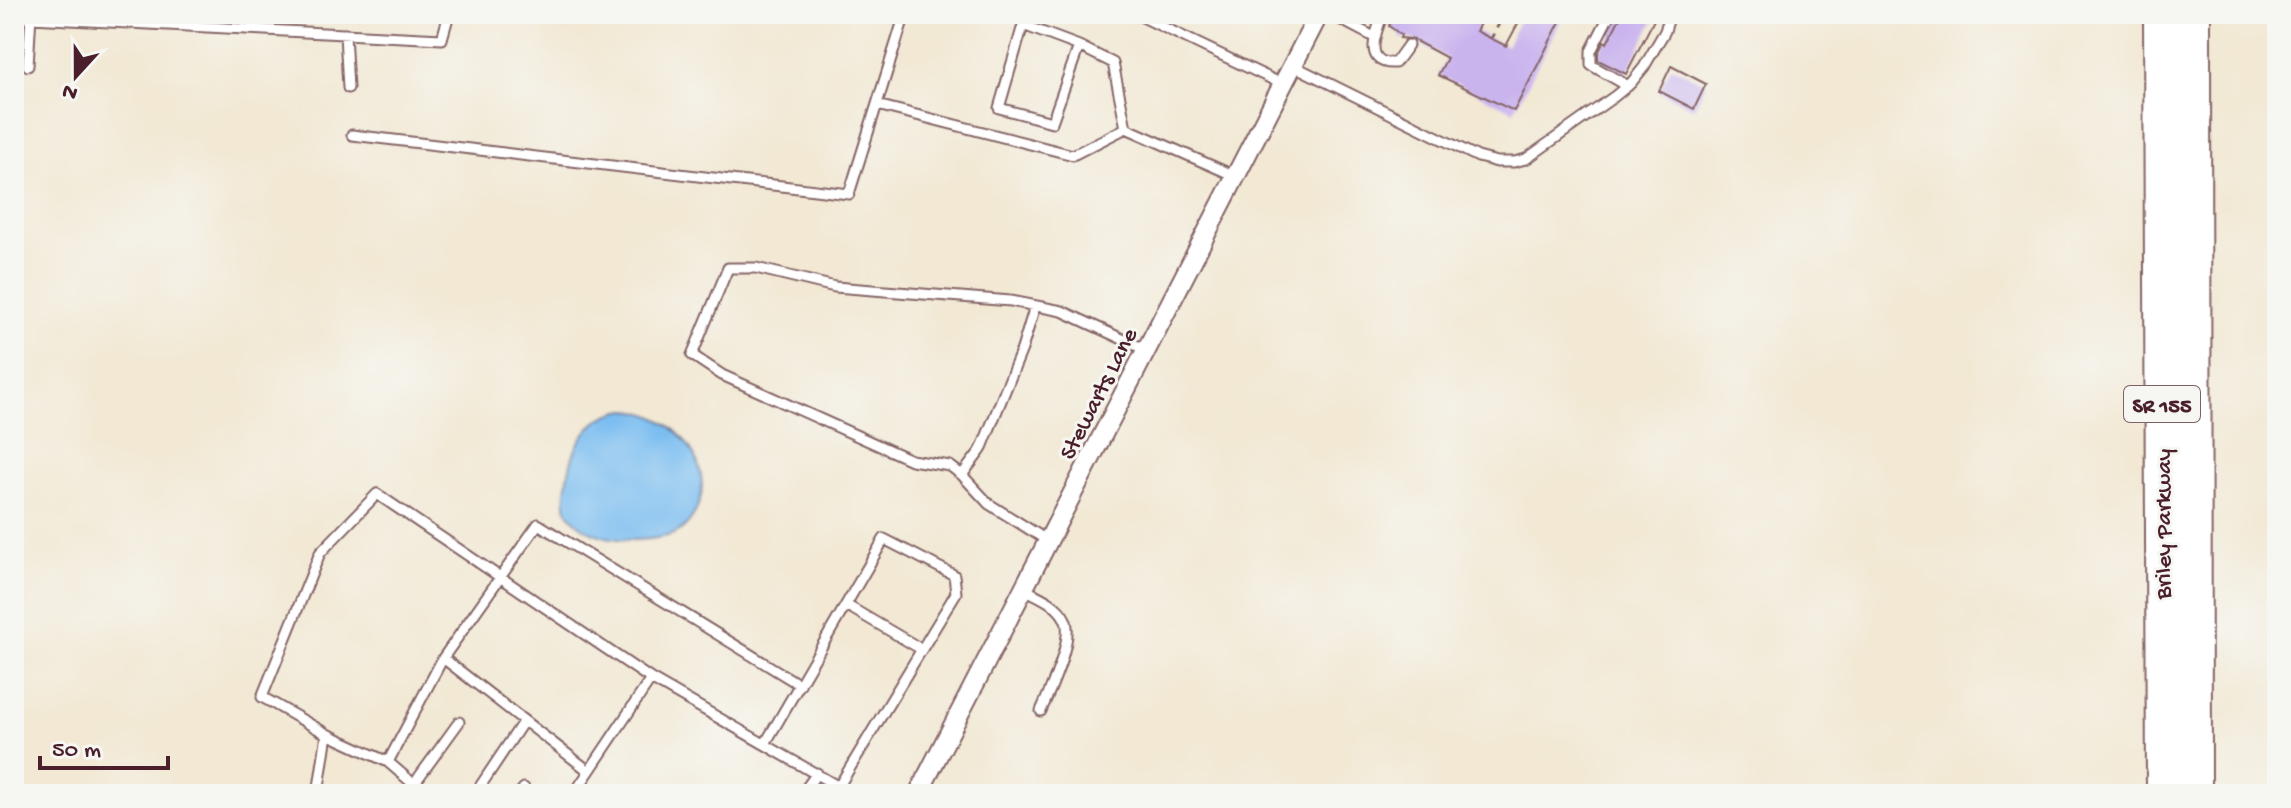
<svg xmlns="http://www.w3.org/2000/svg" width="2291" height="808" font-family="'Gochi Hand',sans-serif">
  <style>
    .water { fill: #7cbef1; stroke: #636e8e; stroke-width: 2 }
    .building { fill: #cab4ee }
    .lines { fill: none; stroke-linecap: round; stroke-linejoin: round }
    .service-casing { stroke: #856566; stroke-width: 13 }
    .minor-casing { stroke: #856566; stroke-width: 22 }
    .motorway-casing { stroke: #856566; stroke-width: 38 }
    .path { stroke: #856566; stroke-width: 3; stroke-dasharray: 6 6; stroke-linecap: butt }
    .service { stroke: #fff; stroke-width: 9 }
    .minor { stroke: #fff; stroke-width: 18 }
    .motorway { stroke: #fff; stroke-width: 34 }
    .labels { text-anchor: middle; stroke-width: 6; stroke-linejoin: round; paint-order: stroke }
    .shield { fill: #f6f6f2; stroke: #7e6067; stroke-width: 2 }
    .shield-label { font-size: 22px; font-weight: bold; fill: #4a1f2b }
    .street-label { font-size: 24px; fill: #4a1f2b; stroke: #f6f6f2 }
  </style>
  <rect width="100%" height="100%" fill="#f6f6f2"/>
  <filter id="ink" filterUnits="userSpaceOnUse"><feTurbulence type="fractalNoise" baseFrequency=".0125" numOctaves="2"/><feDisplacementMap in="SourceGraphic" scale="16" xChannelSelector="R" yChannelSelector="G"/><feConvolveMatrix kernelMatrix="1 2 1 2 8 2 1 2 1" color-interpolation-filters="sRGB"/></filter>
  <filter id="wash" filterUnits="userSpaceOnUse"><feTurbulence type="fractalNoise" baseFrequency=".006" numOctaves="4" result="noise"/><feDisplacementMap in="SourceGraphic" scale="32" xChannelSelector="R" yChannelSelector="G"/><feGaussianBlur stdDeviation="1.8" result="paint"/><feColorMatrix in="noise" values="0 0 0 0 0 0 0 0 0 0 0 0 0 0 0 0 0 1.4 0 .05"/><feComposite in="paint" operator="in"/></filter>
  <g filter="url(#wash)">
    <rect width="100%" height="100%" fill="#f2e8d3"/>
    <path class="water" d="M626 410C676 411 724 472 691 519 685 528 678 534 667 536 637 543 591 543 570 515 564 507 565 495 567 485 571 449 586 416 626 410Z"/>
    <g id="blocks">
      <path class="building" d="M1395 14H1485L1476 31 1506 46 1523 14H1564L1514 111 1438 75 1447 58 1412 39 1400 38 1401 35 1389 26Z
        M1622 14H1657L1626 74 1598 60V53L1604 41 1607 43Z
        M1671 66 1706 84 1694 109 1659 91Z"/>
    </g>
  </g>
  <g filter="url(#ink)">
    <use href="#blocks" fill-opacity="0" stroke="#856566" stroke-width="2"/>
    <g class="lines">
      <g class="service-casing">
        <path id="service" d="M1136 14 1282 84
          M1330 14 1374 37
          M1383 14C1376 31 1362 65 1395 63L1408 45
          M31 18 442 39 449 14
          M1608 18 1591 51V65L1628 86
          M345 34 348 88
          M1079 46 1023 25 999 108 1052 122 1079 46 1113 63 1126 128
          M1292 65 1478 157 1497 162H1514L1526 159 1615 96 1631 83 1644 67 1665 31 1670 14
          M28 66 31 14
          M877 105 1073 155 1126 128 1235 176
          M352 135 849 194 905 14
          M962 475 981 450 1022 349 1035 306
          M1048 541 989 504 962 475 950 466 911 460 722 375 692 355 728 268H756L835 287 1011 301 1062 311 1146 350
          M1024 589C1038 596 1058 604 1065 619 1075 638 1049 692 1041 711
          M846 605 921 649
          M765 744 884 539 954 575 956 593 839 786
          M388 762 443 658
          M589 771 443 658 538 524 800 685
          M414 784 459 722
          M318 794 327 734
          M425 794 388 762 327 734 262 697 320 553 377 494 651 679
          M475 794 523 722
          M519 794 524 788
          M574 794 651 679 851 794
          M802 794 817 773"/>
      </g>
      <g class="minor-casing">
        <path id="minor" d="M918 794 1319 14"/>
      </g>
      <g class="motorway-casing">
        <path id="motorway" d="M2161 14 2164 794
          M2193 14 2194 794"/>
      </g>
      <path class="path" d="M1491 39 1504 14"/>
      <use href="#service" class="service"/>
      <use href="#minor" class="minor"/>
      <use href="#motorway" class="motorway"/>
    </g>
  </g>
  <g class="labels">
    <rect class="shield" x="2124" y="386" width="76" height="36" rx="6"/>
    <g class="shield-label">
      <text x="2162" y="412">SR 155</text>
    </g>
    <g class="street-label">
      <text transform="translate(1097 393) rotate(-63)" y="8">Stewarts Lane</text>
      <text transform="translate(2162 524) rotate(-90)" y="8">Briley Parkway</text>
    </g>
  </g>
  <rect width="2291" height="808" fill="none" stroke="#f6f6f2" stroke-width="48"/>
  <g transform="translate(76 76) rotate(201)" stroke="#f6f6f2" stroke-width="6" paint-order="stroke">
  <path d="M0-6L14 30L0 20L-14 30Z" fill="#4a1f2b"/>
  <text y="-12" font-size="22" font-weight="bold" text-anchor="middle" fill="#4a1f2b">N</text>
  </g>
  <path d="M40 756v12h128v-12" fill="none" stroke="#4a1f2b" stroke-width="4"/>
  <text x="52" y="756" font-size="24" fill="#4a1f2b" stroke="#f6f6f2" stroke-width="6" paint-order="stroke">50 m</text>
</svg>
